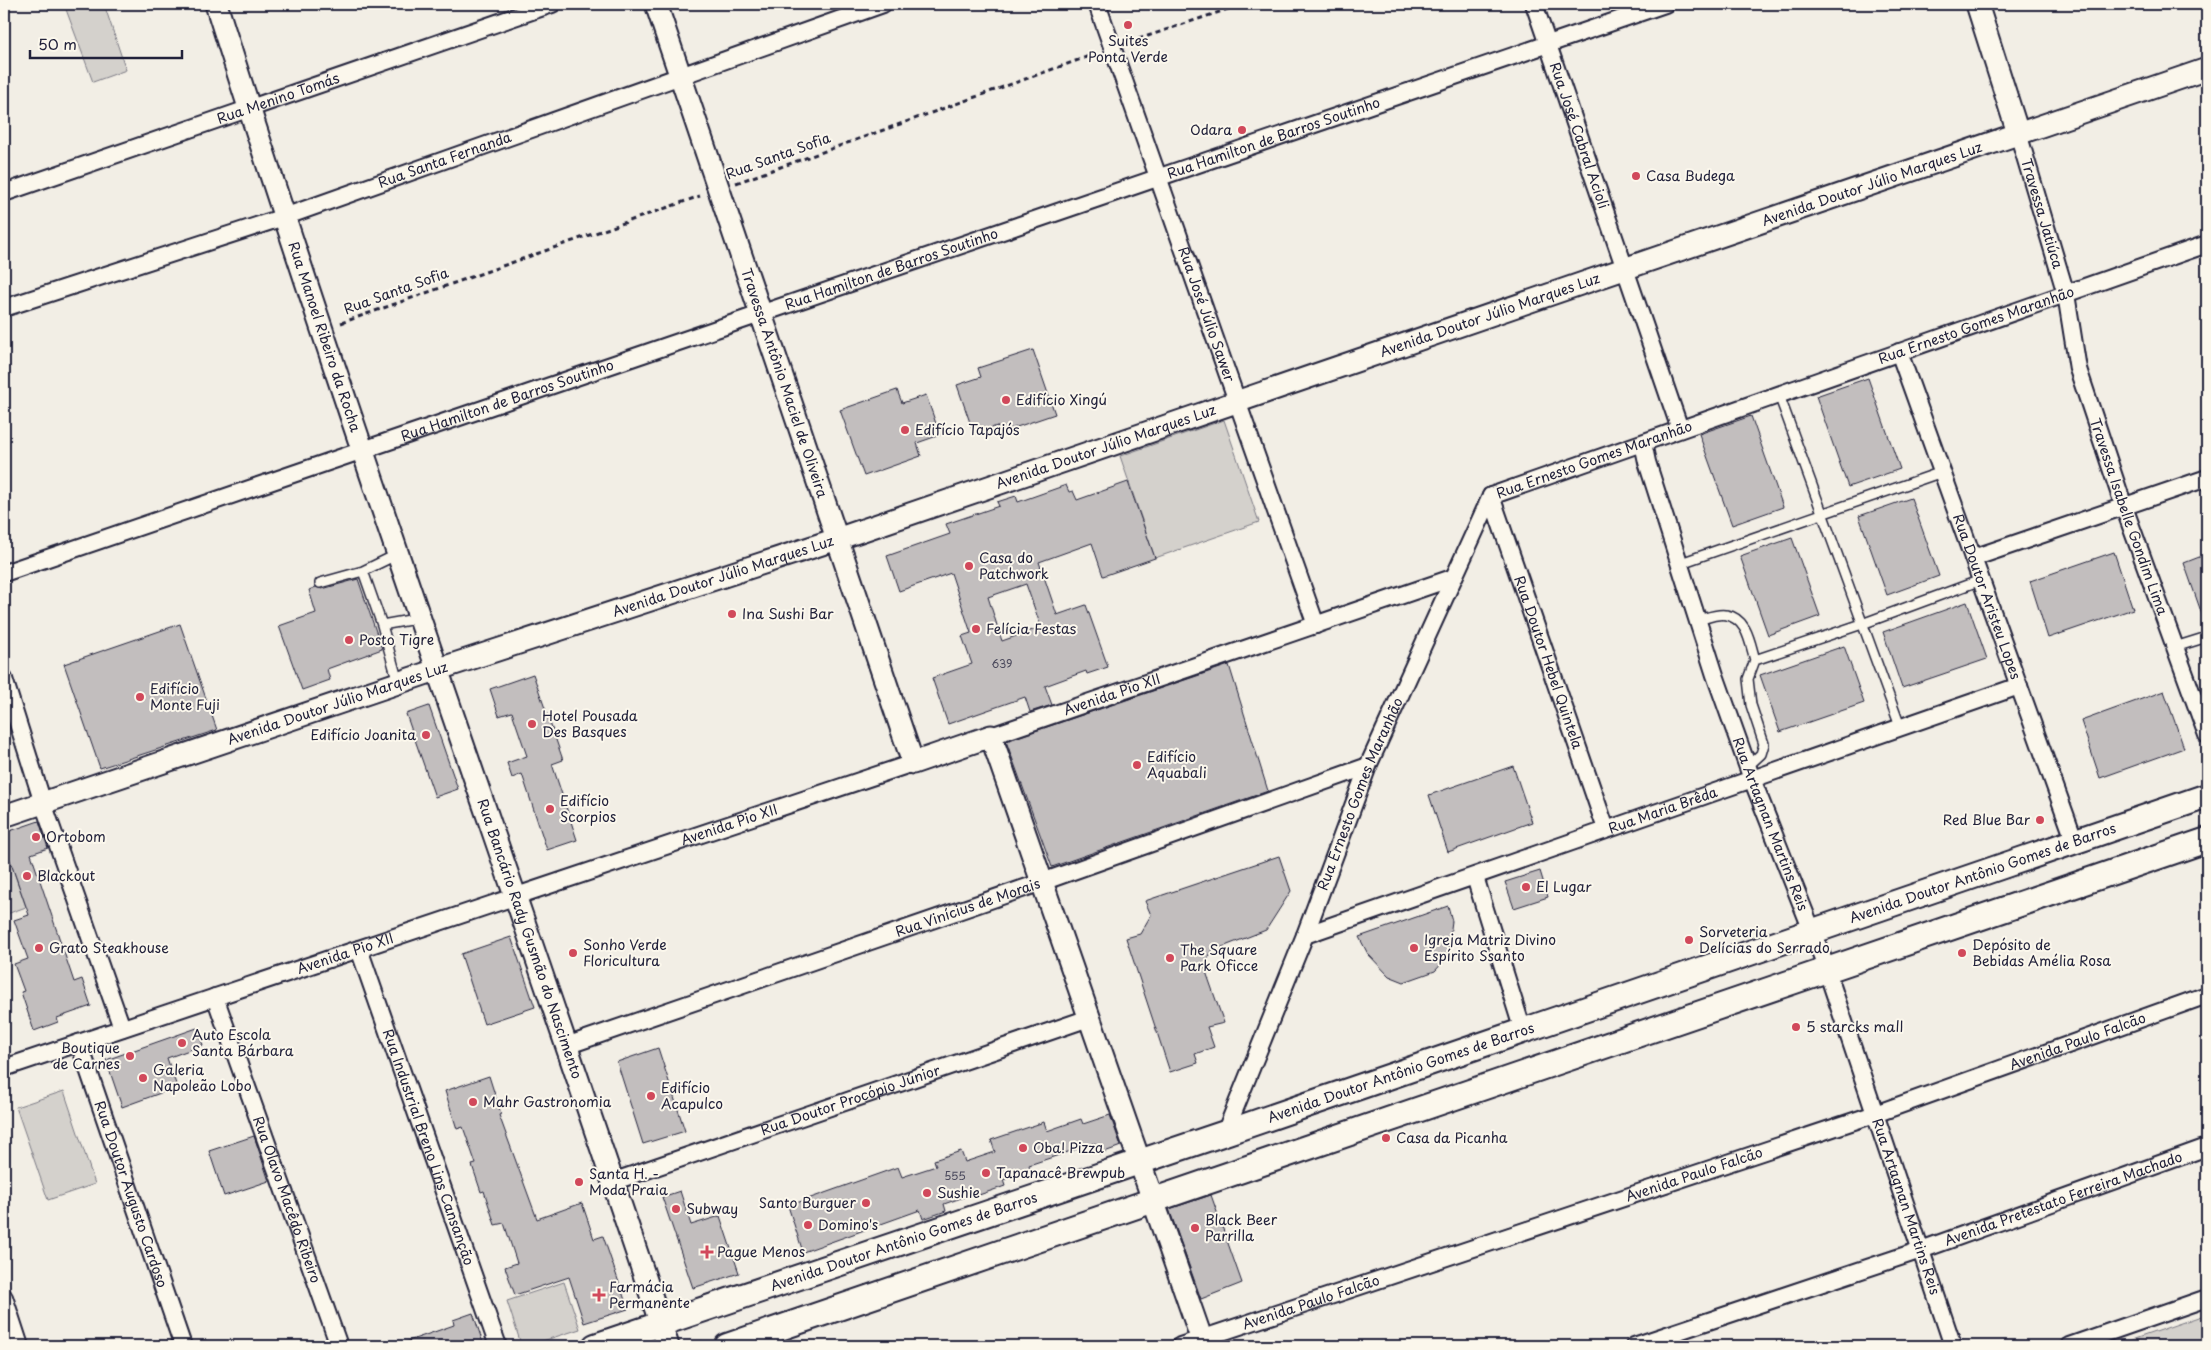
<svg xmlns="http://www.w3.org/2000/svg" width="2211" height="1350" font-family="'Playpen Sans',sans-serif">
  <style>
    .green { fill: #d4d1cc; stroke: #7b7a84 }
    .building { fill: #c2bebe; stroke: #22223b; fill-rule: evenodd }
    .lines { fill: none; stroke-linecap: round; stroke-linejoin: round }
    .service-casing { stroke: #22223b; stroke-width: 12 }
    .minor-casing { stroke: #22223b; stroke-width: 20 }
    .tertiary-casing { stroke: #22223b; stroke-width: 25 }
    .secondary-casing { stroke: #22223b; stroke-width: 28 }
    .path { stroke: #22223b; stroke-width: 3; stroke-dasharray: 5 4; stroke-linecap: butt }
    .service { stroke: #fbf7ec; stroke-width: 9 }
    .minor { stroke: #fbf7ec; stroke-width: 16 }
    .tertiary { stroke: #fbf7ec; stroke-width: 21 }
    .secondary { stroke: #fbf7ec; stroke-width: 24 }
    .poi-dot { fill: #d1495b; stroke: #fbf7ec; stroke-width: 2 }
    .labels { text-anchor: middle; stroke-width: 4; stroke-linejoin: round; paint-order: stroke }
    .number-label { font-size: 11px; fill: #4a495c }
    .poi-label { font-size: 14px; fill: #22223b; stroke: #fbf7ec; text-anchor: start }
    .street-label { font-size: 14px; fill: #22223b; stroke: #fbf7ec }
  </style>
  <rect width="100%" height="100%" fill="#f2eee5"/>
  <filter id="ink" filterUnits="userSpaceOnUse"><feTurbulence type="fractalNoise" baseFrequency=".02" numOctaves="2"/><feDisplacementMap in="SourceGraphic" scale="10" xChannelSelector="R" yChannelSelector="G"/><feConvolveMatrix kernelMatrix="1 2 1 2 8 2 1 2 1" color-interpolation-filters="sRGB"/></filter>
  <g filter="url(#ink)">
    <path class="green" d="M64 4H104L126 70 93 82Z
      M1224 420 1259 522 1155 558 1120 456Z
      M4 843 26 907 4 915Z
      M64 1091 95 1184 48 1200 16 1107Z
      M564 1282 580 1329 527 1346 520 1341 507 1301Z
      M2207 1314V1346H2114Z"/>
    <path class="building" d="M1033 350 1055 414 999 433 997 426 974 434 957 385 981 377 978 368Z
      M1868 378 1900 469 1848 487 1816 396Z
      M897 390 902 403 926 395 940 435 917 443 921 456 864 476 840 410Z
      M1751 416 1783 507 1732 525 1699 434Z
      M1128 482 1155 558 1103 576 1092 543 1039 562 1057 615 1086 605 1108 667 1087 674 1086 671 1045 686 1052 705 1030 712 1025 697 948 724 932 678 972 664 962 636 971 633 951 573 899 591 887 556 950 534 946 524 999 506 997 502 1016 496 1018 502 1066 485 1069 492 1073 491 1077 500ZM1026 584 1041 627 1002 641 988 597Z
      M1911 498 1939 576 1887 595 1859 516Z
      M1792 538 1820 616 1768 635 1740 556Z
      M2114 552 2133 609 2048 638 2030 581Z
      M2207 554V623H2205L2184 563Z
      M358 579 382 649 327 669 330 680 302 690 279 626 316 613 309 590 316 587 322 589Z
      M1967 602 1987 659 1902 688 1883 632Z
      M180 624 217 730 100 768 64 664Z
      M1844 646 1864 703 1780 732 1760 675Z
      M1229 665 1268 791 1052 867 1006 741Z
      M533 674 563 760 552 764 577 840 547 850 522 774 512 778 507 763 527 756 512 712 499 716 490 689Z
      M2164 691 2184 748 2100 778 2081 721Z
      M429 706 458 789 435 797 406 714Z
      M1513 766 1532 822 1448 852 1429 795Z
      M39 821 48 848 31 854 74 982 82 979 91 1006 57 1018 58 1022 34 1031 21 992 24 991 14 964 28 959 14 920 29 915 4 843V833Z
      M1279 856 1291 891 1266 930 1212 951 1204 966 1224 1023 1207 1027 1214 1047 1195 1054 1198 1063 1170 1072 1126 938 1140 934 1151 915 1145 901Z
      M1540 871 1548 897 1514 908 1505 882Z
      M1448 906 1452 921 1447 958 1435 971 1404 982 1389 976 1368 954 1359 937Z
      M511 937 535 1007 484 1024 461 954Z
      M197 1028 203 1045 167 1058 177 1087 122 1107 106 1060Z
      M658 1048 685 1131 643 1144 617 1062Z
      M489 1076 501 1114 499 1115 537 1219 582 1203 594 1239 603 1236 628 1309 584 1323 569 1277 515 1295 505 1267 517 1263 504 1223 495 1225 484 1191 481 1192 472 1165 476 1164 463 1127 457 1129 445 1091Z
      M1110 1115 1121 1146 1099 1154 1095 1143 1029 1165 1031 1171 1003 1180 1005 1186 979 1195 978 1192 944 1204 946 1211 923 1219 920 1210 803 1252 788 1206 898 1167 902 1177 936 1166 934 1160 961 1151 965 1162 995 1152 991 1140 1044 1122 1047 1131 1081 1119 1083 1124Z
      M254 1136 269 1181 224 1196 209 1151Z
      M680 1191 691 1225 720 1216 739 1273 693 1288 662 1197Z
      M1211 1195 1242 1283 1201 1299 1169 1209Z
      M473 1313 484 1346H401L400 1344 454 1325 453 1320Z"/>
    <g class="lines">
      <g class="service-casing">
        <path id="service" d="M1779 395 1901 729
          M1681 563 1942 472
          M363 571 382 625 398 682
          M320 583 363 571 398 554
          M1698 620C1706 618 1718 613 1726 615 1747 618 1750 643 1755 660
          M382 625 421 618
          M2175 647 2207 637
          M1747 767 1761 754 1764 744 1751 705 1748 679 1755 660 1862 624 1981 580"/>
      </g>
      <g class="minor-casing">
        <g id="minor">
          <path id="s1" d="M1097 4 1316 625"/>
          <path id="s2" d="M1534 4 1680 429"/>
          <path id="s3" d="M2018 133 2066 294 2078 369 2124 507 2207 735"/>
          <path id="s4" d="M4 193 552 4"/>
          <path id="s5" d="M4 308 284 217 883 4"/>
          <path id="s6" d="M1899 352 2075 842"/>
          <path id="s7" d="M1643 443 1647 462 1715 675 1752 779 1822 956 1953 1346"/>
          <path id="s8" d="M1491 496 1606 829"/>
          <path d="M1973 558 2207 478"/>
          <path id="s9" d="M4 573 1665 4"/>
          <path d="M4 679 43 803 122 1028"/>
          <path id="s10" d="M991 736 1452 578"/>
          <path d="M1475 877 1523 1031"/>
          <path id="s11" d="M1305 935 2019 686"/>
          <path id="s12" d="M359 949 498 1346"/>
          <path id="s13" d="M215 997 339 1346"/>
          <path id="s14" d="M79 1043 183 1346"/>
          <path id="s15" d="M566 1046 1042 882 1368 766"/>
          <path id="s16" d="M4 1068 913 763"/>
          <path id="s17" d="M1225 1133 1305 935 1368 766 1491 496 2207 244"/>
          <path id="s18" d="M612 1182 1089 1018"/>
          <path d="M4 1297 20 1346"/>
          <path id="s19" d="M1180 1346 1875 1114 2207 995"/>
          <path id="s20" d="M1634 1346 1921 1250 2207 1147"/>
          <path d="M2069 1346 2207 1298"/>
        </g>
      </g>
      <g class="tertiary-casing">
        <g id="tertiary">
          <path id="s21" d="M216 4C358 454 519 898 668 1346"/>
          <path id="s22" d="M656 4 913 763 991 736 1204 1346"/>
          <path d="M1977 4 2018 133"/>
          <path id="s23" d="M4 816 439 669 837 539 2207 69"/>
        </g>
      </g>
      <g class="secondary-casing">
        <g id="secondary">
          <path id="s24" d="M595 1346 1225 1133 2207 796"/>
          <path d="M727 1346 2207 840"/>
        </g>
      </g>
      <path class="path" d="M1130 42 1243 4
        M736 183 1095 54
        M341 323 700 196
        M689 1346 706 1341"/>
      <use href="#service" class="service"/>
      <use href="#minor" class="minor"/>
      <use href="#tertiary" class="tertiary"/>
      <use href="#secondary" class="secondary"/>
    </g>
  </g>
  <g class="poi-dot">
    <circle cx="1128" cy="25" r="5"/>
    <circle cx="1242" cy="130" r="5"/>
    <circle cx="1636" cy="176" r="5"/>
    <circle cx="1006" cy="400" r="5"/>
    <circle cx="905" cy="430" r="5"/>
    <circle cx="969" cy="566" r="5"/>
    <circle cx="732" cy="614" r="5"/>
    <circle cx="976" cy="629" r="5"/>
    <circle cx="349" cy="640" r="5"/>
    <circle cx="140" cy="697" r="5"/>
    <circle cx="532" cy="724" r="5"/>
    <circle cx="426" cy="735" r="5"/>
    <circle cx="1137" cy="765" r="5"/>
    <circle cx="550" cy="809" r="5"/>
    <circle cx="2040" cy="820" r="5"/>
    <circle cx="36" cy="837" r="5"/>
    <circle cx="27" cy="876" r="5"/>
    <circle cx="1526" cy="887" r="5"/>
    <circle cx="1689" cy="940" r="5"/>
    <circle cx="39" cy="948" r="5"/>
    <circle cx="1414" cy="948" r="5"/>
    <circle cx="573" cy="953" r="5"/>
    <circle cx="1962" cy="953" r="5"/>
    <circle cx="1170" cy="958" r="5"/>
    <circle cx="1796" cy="1027" r="5"/>
    <circle cx="182" cy="1043" r="5"/>
    <circle cx="130" cy="1056" r="5"/>
    <circle cx="143" cy="1078" r="5"/>
    <circle cx="651" cy="1096" r="5"/>
    <circle cx="473" cy="1102" r="5"/>
    <circle cx="1386" cy="1138" r="5"/>
    <circle cx="1023" cy="1148" r="5"/>
    <circle cx="986" cy="1173" r="5"/>
    <circle cx="579" cy="1182" r="5"/>
    <circle cx="927" cy="1193" r="5"/>
    <circle cx="866" cy="1203" r="5"/>
    <circle cx="676" cy="1209" r="5"/>
    <circle cx="808" cy="1225" r="5"/>
    <circle cx="1195" cy="1228" r="5"/>
    <path d="M704.5 1244.5h5v5h5v5h-5v5h-5v-5h-5v-5h5z"/>
    <path d="M596.5 1287.5h5v5h5v5h-5v5h-5v-5h-5v-5h5z"/>
  </g>
  <g class="labels">
    <g class="number-label">
      <text x="1002" y="668">639</text>
      <text x="955" y="1180">555</text>
    </g>
    <g class="poi-label">
      <text x="1128" y="46" text-anchor="middle">Suites<tspan x="1128" dy="16">Ponta Verde</tspan></text>
      <text x="1232" y="135" text-anchor="end">Odara</text>
      <text x="1646" y="181">Casa Budega</text>
      <text x="1016" y="405">Edifício Xingú</text>
      <text x="915" y="435">Edifício Tapajós</text>
      <text x="979" y="563">Casa do<tspan x="979" dy="16">Patchwork</tspan></text>
      <text x="742" y="619">Ina Sushi Bar</text>
      <text x="986" y="634">Felícia Festas</text>
      <text x="359" y="645">Posto Tigre</text>
      <text x="150" y="694">Edifício<tspan x="150" dy="16">Monte Fuji</tspan></text>
      <text x="542" y="721">Hotel Pousada<tspan x="542" dy="16">Des Basques</tspan></text>
      <text x="416" y="740" text-anchor="end">Edifício Joanita</text>
      <text x="1147" y="762">Edifício<tspan x="1147" dy="16">Aquabali</tspan></text>
      <text x="560" y="806">Edifício<tspan x="560" dy="16">Scorpios</tspan></text>
      <text x="2030" y="825" text-anchor="end">Red Blue Bar</text>
      <text x="46" y="842">Ortobom</text>
      <text x="37" y="881">Blackout</text>
      <text x="1536" y="892">El Lugar</text>
      <text x="1699" y="937">Sorveteria<tspan x="1699" dy="16">Delícias do Serrado</tspan></text>
      <text x="1424" y="945">Igreja Matriz Divino<tspan x="1424" dy="16">Espírito Ssanto</tspan></text>
      <text x="583" y="950">Sonho Verde<tspan x="583" dy="16">Floricultura</tspan></text>
      <text x="1972" y="950">Depósito de<tspan x="1972" dy="16">Bebidas Amélia Rosa</tspan></text>
      <text x="49" y="953">Grato Steakhouse</text>
      <text x="1180" y="955">The Square<tspan x="1180" dy="16">Park Oficce</tspan></text>
      <text x="1806" y="1032">5 starcks mall</text>
      <text x="192" y="1040">Auto Escola<tspan x="192" dy="16">Santa Bárbara</tspan></text>
      <text x="120" y="1053" text-anchor="end">Boutique<tspan x="120" dy="16">de Carnes</tspan></text>
      <text x="153" y="1075">Galeria<tspan x="153" dy="16">Napoleão Lobo</tspan></text>
      <text x="661" y="1093">Edifício<tspan x="661" dy="16">Acapulco</tspan></text>
      <text x="483" y="1107">Mahr Gastronomia</text>
      <text x="1396" y="1143">Casa da Picanha</text>
      <text x="1033" y="1153">Oba! Pizza</text>
      <text x="996" y="1178">Tapanacê Brewpub</text>
      <text x="589" y="1179">Santa H. -<tspan x="589" dy="16">Moda Praia</tspan></text>
      <text x="937" y="1198">Sushie</text>
      <text x="856" y="1208" text-anchor="end">Santo Burguer</text>
      <text x="686" y="1214">Subway</text>
      <text x="1205" y="1225">Black Beer<tspan x="1205" dy="16">Parrilla</tspan></text>
      <text x="818" y="1230">Domino's</text>
      <text x="717" y="1257">Pague Menos</text>
      <text x="609" y="1292">Farmácia<tspan x="609" dy="16">Permanente</tspan></text>
    </g>
    <g class="street-label">
      <text dy="5" stroke="none"><textPath href="#s4" startOffset="290">Rua Menino Tomás</textPath></text>
      <text dy="5" stroke="none"><textPath href="#s2" startOffset="139">Rua José Cabral Acioli</textPath></text>
      <text dy="5" stroke="none"><textPath href="#s9" startOffset="1342">Rua Hamilton de Barros Soutinho</textPath></text>
      <text transform="translate(778 156) rotate(-20)" y="5">Rua Santa Sofia</text>
      <text dy="5" stroke="none"><textPath href="#s5" startOffset="465">Rua Santa Fernanda</textPath></text>
      <text dy="5" stroke="none"><textPath href="#s23" startOffset="1972">Avenida Doutor Júlio Marques Luz</textPath></text>
      <text dy="5" stroke="none"><textPath href="#s3" startOffset="84">Travessa Jatiúca</textPath></text>
      <text dy="5" stroke="none"><textPath href="#s9" startOffset="938">Rua Hamilton de Barros Soutinho</textPath></text>
      <text transform="translate(396 291) rotate(-20)" y="5">Rua Santa Sofia</text>
      <text dy="5" stroke="none"><textPath href="#s1" startOffset="329">Rua José Júlio Sawer</textPath></text>
      <text dy="5" stroke="none"><textPath href="#s23" startOffset="1568">Avenida Doutor Júlio Marques Luz</textPath></text>
      <text dy="5" stroke="none"><textPath href="#s17" startOffset="1205">Rua Ernesto Gomes Maranhão</textPath></text>
      <text dy="5" stroke="none"><textPath href="#s21" startOffset="350">Rua Manoel Ribeiro da Rocha</textPath></text>
      <text dy="5" stroke="none"><textPath href="#s22" startOffset="400">Travessa Antônio Maciel de Oliveira</textPath></text>
      <text dy="5" stroke="none"><textPath href="#s9" startOffset="532">Rua Hamilton de Barros Soutinho</textPath></text>
      <text dy="5" stroke="none"><textPath href="#s23" startOffset="1162">Avenida Doutor Júlio Marques Luz</textPath></text>
      <text dy="5" stroke="none"><textPath href="#s17" startOffset="800">Rua Ernesto Gomes Maranhão</textPath></text>
      <text dy="5" stroke="none"><textPath href="#s3" startOffset="400">Travessa Isabelle Gondim Lima</textPath></text>
      <text dy="5" stroke="none"><textPath href="#s23" startOffset="758">Avenida Doutor Júlio Marques Luz</textPath></text>
      <text dy="5" stroke="none"><textPath href="#s6" startOffset="260">Rua Doutor Aristeu Lopes</textPath></text>
      <text dy="5" stroke="none"><textPath href="#s8" startOffset="176">Rua Doutor Hebel Quintela</textPath></text>
      <text dy="5" stroke="none"><textPath href="#s10" startOffset="128">Avenida Pio XII</textPath></text>
      <text dy="5" stroke="none"><textPath href="#s23" startOffset="352">Avenida Doutor Júlio Marques Luz</textPath></text>
      <text dy="5" stroke="none"><textPath href="#s17" startOffset="365">Rua Ernesto Gomes Maranhão</textPath></text>
      <text dy="5" stroke="none"><textPath href="#s11" startOffset="379">Rua Maria Brêda</textPath></text>
      <text dy="5" stroke="none"><textPath href="#s7" startOffset="402">Rua Artagnan Martins Reis</textPath></text>
      <text dy="5" stroke="none"><textPath href="#s16" startOffset="765">Avenida Pio XII</textPath></text>
      <text dy="5" stroke="none"><textPath href="#s24" startOffset="1466">Avenida Doutor Antônio Gomes de Barros</textPath></text>
      <text dy="5" stroke="none"><textPath href="#s15" startOffset="425">Rua Vinícius de Morais</textPath></text>
      <text dy="5" stroke="none"><textPath href="#s21" startOffset="986">Rua Bancário Rady Gusmão do Nascimento</textPath></text>
      <text dy="5" stroke="none"><textPath href="#s16" startOffset="360">Avenida Pio XII</textPath></text>
      <text dy="5" stroke="none"><textPath href="#s19" startOffset="948">Avenida Paulo Falcão</textPath></text>
      <text dy="5" stroke="none"><textPath href="#s24" startOffset="851">Avenida Doutor Antônio Gomes de Barros</textPath></text>
      <text dy="5" stroke="none"><textPath href="#s18" startOffset="252">Rua Doutor Procópio Júnior</textPath></text>
      <text dy="5" stroke="none"><textPath href="#s12" startOffset="210">Rua Industrial Breno Lins Cansanção</textPath></text>
      <text dy="5" stroke="none"><textPath href="#s19" startOffset="542">Avenida Paulo Falcão</textPath></text>
      <text dy="5" stroke="none"><textPath href="#s14" startOffset="160">Rua Doutor Augusto Cardoso</textPath></text>
      <text dy="5" stroke="none"><textPath href="#s20" startOffset="454">Avenida Pretestato Ferreira Machado</textPath></text>
      <text dy="5" stroke="none"><textPath href="#s13" startOffset="215">Rua Olavo Macêdo Ribeiro</textPath></text>
      <text dy="5" stroke="none"><textPath href="#s7" startOffset="808">Rua Artagnan Martins Reis</textPath></text>
      <text dy="5" stroke="none"><textPath href="#s24" startOffset="326">Avenida Doutor Antônio Gomes de Barros</textPath></text>
      <text dy="5" stroke="none"><textPath href="#s19" startOffset="138">Avenida Paulo Falcão</textPath></text>
    </g>
  </g>
  <rect width="2211" height="1350" fill="none" stroke="#fbf7ec" stroke-width="20"/>
  <rect x="10" y="10" width="2191" height="1330" fill="none" stroke="#22223b" stroke-width="2" filter="url(#ink)"/>
  <path d="M30 50v8h152v-8" fill="none" stroke="#22223b" stroke-width="2.5"/>
  <text x="38" y="50" font-size="15" fill="#22223b" stroke="#fbf7ec" stroke-width="4" paint-order="stroke">50 m</text>
</svg>
